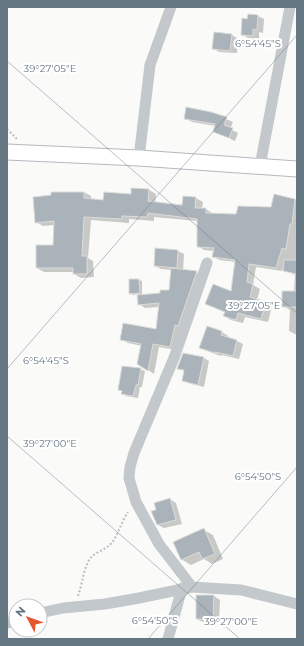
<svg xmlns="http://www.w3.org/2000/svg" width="304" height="646" font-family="Montserrat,sans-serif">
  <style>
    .shadow { fill: #0003 }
    .building { fill: #aab3b9; stroke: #dcdcda }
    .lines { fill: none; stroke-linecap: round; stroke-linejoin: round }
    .secondary-casing { stroke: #b3babf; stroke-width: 17 }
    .path { stroke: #bbbfc2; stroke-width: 2; stroke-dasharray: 2 2; stroke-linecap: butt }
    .street { stroke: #c3c8cc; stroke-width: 11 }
    .secondary { stroke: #fff; stroke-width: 15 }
    .ticks { fill: none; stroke: #657683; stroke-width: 1; stroke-opacity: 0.45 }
    .ticks-label { font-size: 10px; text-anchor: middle; fill: #657683; stroke: #fff; stroke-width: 4; stroke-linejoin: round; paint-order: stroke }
  </style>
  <rect width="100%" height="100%" fill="#fafaf8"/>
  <path class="shadow" d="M258 16 264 19 263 33 259 32V39L248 38 242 34 248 20Z
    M215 33 232 35 238 39 237 53 219 52 213 48Z
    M211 113 233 122 230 129 238 133 235 141 214 131 216 126 192 122 186 118Z
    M149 190 156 194 155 203 183 206 196 198 203 202 202 209H206L212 213 237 215 272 209 275 196 297 200V335L289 331 290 310 283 306 294 292 295 275 283 269 282 271 256 267 253 285 260 289 257 300 265 302 272 306 268 322 245 317 243 323 231 320 224 316 225 312 206 303 232 292 236 262 220 260 213 257 214 251 204 250 198 246V221L154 217V221L129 219V223L91 220 88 258 93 261 94 277 81 278 74 274V272H44L37 268 54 246 55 225 43 226 36 222 84 192 91 196V200L104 201Z
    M156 250 178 251 184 254 183 271 196 272 203 276 177 350 159 347 154 374 138 363 142 346 128 343 121 339 157 330 159 307 145 308 139 304 138 294 133 295 130 293 139 280 142 281V296L160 294 170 291 172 270 161 269 155 266Z
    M207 327 222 332 228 336 227 338 237 341 243 344 239 359 222 355 221 356 207 351 200 348Z
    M184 354 204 358 209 361 204 387 188 383 183 380 185 371 178 368Z
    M140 369 145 371 142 387H140L138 398 126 396 122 393V391L119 390Z
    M170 499 176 503 182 524 164 528 158 525 157 511Z
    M204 530 213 535 223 559 212 564 204 559 191 565 181 559Z
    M214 596 220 600 219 622H203L197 619Z"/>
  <path class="building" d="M248 14 258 15 257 30 253 29V36L241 35 242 18 247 19Z
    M214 32 232 34 230 51 212 49Z
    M186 107 211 112 227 117 224 125 233 128 229 138 213 132 215 124 184 119Z
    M131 188 149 189 148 201 182 205 183 196 196 197 195 208H206V213L236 214 238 206 271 207 274 194 295 199 292 224H290L286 249 282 248 276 268 249 264 247 282 253 284 250 297 266 302 261 319 238 313 236 320 223 316 225 312 205 304 213 284 231 291 235 260 212 257 214 248 197 247V219L148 213 147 217 122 216V219L84 217 82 256H87V274H73V268H36V245H53L54 221 35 223 33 197 51 195V192H84V198L103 200 104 192 131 194Z
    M155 248 178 250 177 268 154 266Z
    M284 260H297V274L283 271Z
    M171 268 197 271 178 326 175 325 170 347 153 344 148 371 137 364 141 344 120 340 123 323 156 329 159 303 138 305 137 295 160 293V290H169Z
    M129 279H139L140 293 129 294Z
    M282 291H297V307H282Z
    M207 326 222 331 221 335 237 340 233 356 215 352V353L199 348Z
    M183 353 204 357 198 385 182 381 184 370 177 369Z
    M122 366 141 368 138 385H136L133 396 121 394 122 391 118 390Z
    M170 498 176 520 157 525 151 511 156 510 154 503Z
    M204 528 215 554 202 559 199 552 181 560 173 542Z
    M196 595H214L213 619H196Z"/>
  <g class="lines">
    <g class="secondary-casing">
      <path id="secondary" d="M7 152 139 158 297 169"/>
    </g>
    <path class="path" d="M7 129 17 139
      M78 596C82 585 83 572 88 562 92 553 103 551 110 545 118 536 121 522 128 512"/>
    <path class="street" d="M139 158 150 65 171 7
      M260 166 290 7
      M192 587 159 544 136 502 129 478 130 467 134 453 174 358 207 263
      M40 613 63 608 105 604 139 598 192 587 241 590 297 604
      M7 623 16 620
      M168 639 182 588"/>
    <use href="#secondary" class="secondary"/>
  </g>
  <path class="ticks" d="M7 61 297 313M7 369 297 35M7 436 240 639M148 639 297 467"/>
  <g class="ticks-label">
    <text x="258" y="47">6°54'45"S</text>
    <text x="50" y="72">39°27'05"E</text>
    <text x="254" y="309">39°27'05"E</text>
    <text x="46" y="364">6°54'45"S</text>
    <text x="50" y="447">39°27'00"E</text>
    <text x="258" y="480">6°54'50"S</text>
    <text x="155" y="624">6°54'50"S</text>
    <text x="231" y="625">39°27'00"E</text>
  </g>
  <rect width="304" height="646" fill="none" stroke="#657683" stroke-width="16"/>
  <g transform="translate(28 618) rotate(311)"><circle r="19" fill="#ffffff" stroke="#c1c8cd"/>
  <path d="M0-3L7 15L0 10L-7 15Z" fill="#e4572e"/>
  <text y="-6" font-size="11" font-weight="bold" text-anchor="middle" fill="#657683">N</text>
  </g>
</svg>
